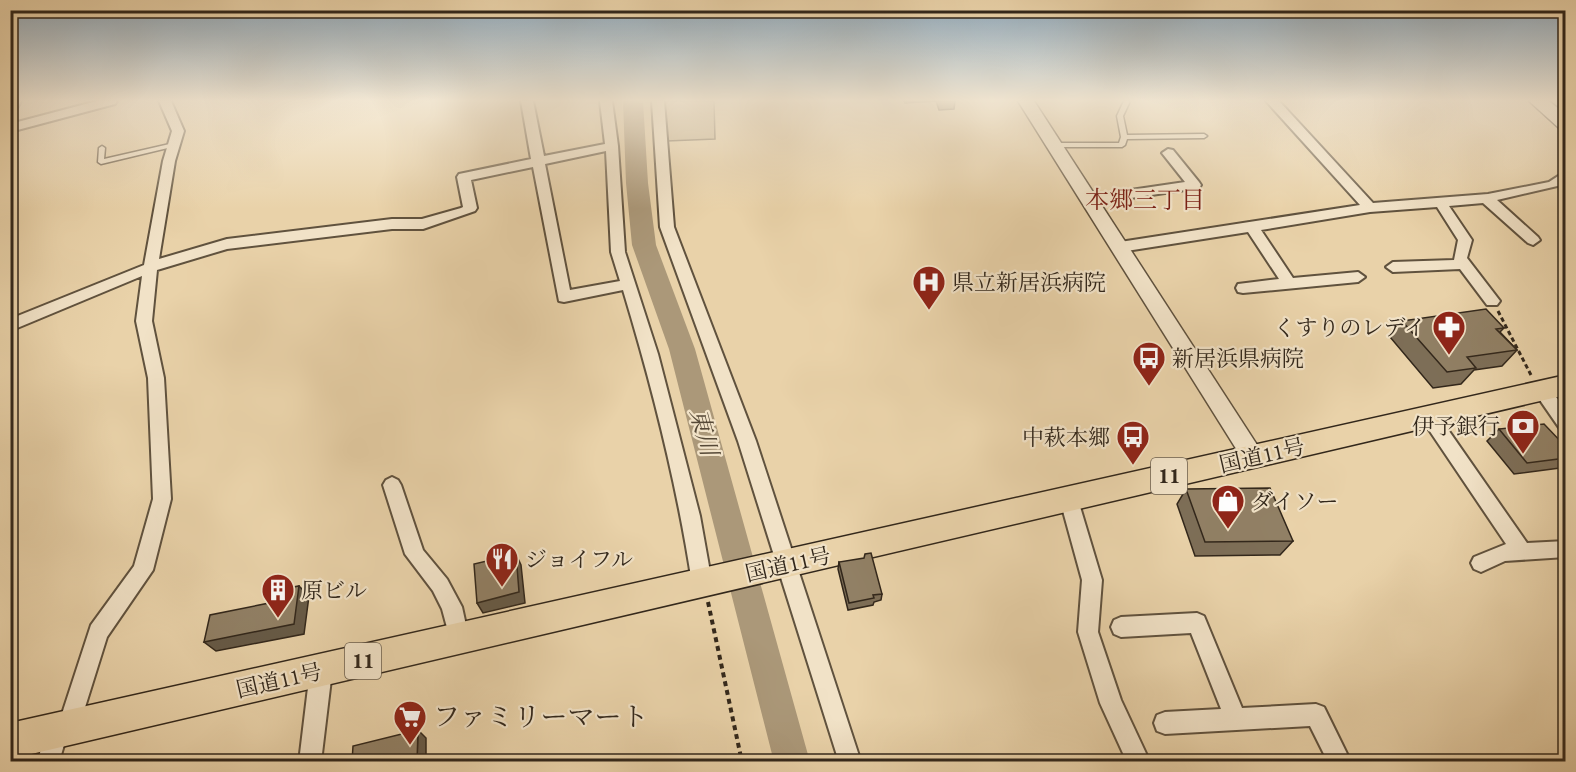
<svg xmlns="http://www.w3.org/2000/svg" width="1576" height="772" font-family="'EB Garamond','Noto Serif JP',serif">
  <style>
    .green { fill: #cab591; stroke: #7e6e56; stroke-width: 1.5 }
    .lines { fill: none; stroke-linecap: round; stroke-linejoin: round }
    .river { fill: #ab9879; fill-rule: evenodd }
    .service-casing { stroke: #60523e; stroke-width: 3 }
    .minor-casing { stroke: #60523e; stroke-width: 4 }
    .tertiary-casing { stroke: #60523e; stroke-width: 3 }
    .secondary-casing { stroke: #32271b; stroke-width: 3 }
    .trunk-casing { stroke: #32271b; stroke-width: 3 }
    .path-far1 { stroke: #32271b; stroke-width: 3; stroke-dasharray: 4.5 3; stroke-linecap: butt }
    .path { stroke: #32271b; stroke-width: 4; stroke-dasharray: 5 4; stroke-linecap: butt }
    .service { fill: #f1e2c7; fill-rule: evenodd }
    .minor { fill: #f1e2c7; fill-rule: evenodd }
    .tertiary { fill: #f1e2c7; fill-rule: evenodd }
    .secondary { fill: #f1e2c7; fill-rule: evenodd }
    .trunk { fill: #e9d2a9; fill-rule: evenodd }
    .wall { fill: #7d6e57; stroke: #32271b; stroke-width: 1.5 }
    .shaded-wall { fill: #665a47; stroke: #32271b; stroke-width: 1.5 }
    .building { fill: #918065; stroke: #32271b; stroke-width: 1.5 }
    .labels { text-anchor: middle; stroke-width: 4.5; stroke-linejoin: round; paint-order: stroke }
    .shield { fill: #f1e2c7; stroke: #6b5f4f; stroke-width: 1.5 }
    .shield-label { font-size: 21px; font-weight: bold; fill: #32271b }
    .poi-label { font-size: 22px; fill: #32271b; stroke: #f1e2c7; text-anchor: start }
    .street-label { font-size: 22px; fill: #32271b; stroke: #f1e2c7 }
    .neighbourhood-label { font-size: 24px; fill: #7a1f14; stroke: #f1e2c7 }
    .water-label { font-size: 24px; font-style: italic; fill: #564937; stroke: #f1e2c7 }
    .near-poi-label { font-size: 27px; fill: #32271b; stroke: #f1e2c7; text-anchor: start }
  </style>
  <rect width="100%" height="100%" fill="#e9d2a9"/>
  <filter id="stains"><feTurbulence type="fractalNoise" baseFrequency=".00333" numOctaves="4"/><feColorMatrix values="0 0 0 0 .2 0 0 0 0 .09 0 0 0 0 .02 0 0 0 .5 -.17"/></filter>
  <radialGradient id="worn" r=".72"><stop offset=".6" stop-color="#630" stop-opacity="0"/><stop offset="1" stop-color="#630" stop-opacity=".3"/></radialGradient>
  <path class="green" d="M664 101H714L715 139 667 141Z"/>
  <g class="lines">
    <path class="river" d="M623 101H643L648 183 656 245 695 349 810 762H774L669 349 632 245 626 183Z"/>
    <g class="service-casing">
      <path id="service" d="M1124 101H1130L1123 116 1127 135 1204 134 1207 136 1204 138 1127 139 1125 145 1122 147H1054L1051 145 1054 143H1119L1121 137 1117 116Z
        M174 143 177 145 176 146 101 164 98 162 99 148 102 146 105 148 104 159Z"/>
    </g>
    <g class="minor-casing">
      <path id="minor" d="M10 101H21L14 114 10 115Z
        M97 101H117L115 104 10 132V124Z
        M159 101H171L184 131 175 161 159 259 227 239 392 219H422L461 208 463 207 457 177 459 174 531 159 521 101H533L544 156 605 144 600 101H612L618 146 625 252 658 354 700 516 712 583 709 589 702 592 695 589 692 583C677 484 652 386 623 290L564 302 559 301 533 167 471 180 477 208 475 211 423 229H392L227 249 157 270 152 321 164 378 171 499 153 570 107 637 76 736 66 738 59 762H37L50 722 60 720 91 625 134 566 153 499 148 378 136 321 142 276 10 331V319L144 265 163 161 172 131ZM606 151 611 252 620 281 570 290 545 164Z
        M652 101H664L674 227 756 441 861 762H839L738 441 660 227Z
        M1266 101H1279L1373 203 1488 194 1549 182 1566 171V184L1497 200 1538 237 1540 240 1533 245 1528 243 1483 203 1449 206 1472 240 1467 258 1500 301 1497 305H1487L1460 269 1393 272 1386 267 1393 262 1454 260 1458 240 1437 207 1370 212 1261 230 1293 278 1358 272 1365 277 1358 282 1243 293 1238 292 1236 288 1238 284 1279 279 1248 232 1120 252 1115 250 1113 247 1120 242 1360 205Z
        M1168 149 1173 150 1199 182 1201 185 1199 188 1090 204 1083 200 1090 196 1185 182 1162 153Z
        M1541 384 1547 385 1566 410V431L1560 429 1533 390 1535 385Z
        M1429 409 1435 411 1527 543 1566 541V557L1505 561 1481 572 1474 569 1471 563 1474 557 1506 544 1423 421 1421 416 1423 411Z
        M392 477 398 480 401 485 423 550 447 579 462 607 469 639 466 646 459 649 452 646 442 609 433 591 405 554 383 485 386 480Z
        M1069 492 1075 495 1078 500 1102 580 1098 632 1121 700 1150 762H1127L1100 703 1078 632 1082 580 1060 500 1063 495Z
        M1197 613 1204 616 1242 708 1316 704 1324 707 1351 762H1328L1310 726 1165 734 1157 731 1154 723 1157 715 1165 712 1221 709 1191 633 1121 637 1114 634 1111 627 1114 620 1121 617Z
        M321 661 328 664 332 671 321 762H299L310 671 314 664Z"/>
    </g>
    <g class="tertiary-casing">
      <path id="tertiary" d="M1018 101H1034L1261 451 1264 457 1261 463 1253 466 1245 463Z"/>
    </g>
    <g class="secondary-casing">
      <path id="secondary" d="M1529 101H1549L1566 115V130L1560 129Z"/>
    </g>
    <g class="trunk-casing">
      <path id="trunk" d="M1566 375V395L10 759V723Z"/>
    </g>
    <path class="path-far1" d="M1498 311 1532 377"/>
    <path class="path" d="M708 602 742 762"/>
    <use href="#service" class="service"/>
    <use href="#minor" class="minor"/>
    <use href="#tertiary" class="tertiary"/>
    <use href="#secondary" class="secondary"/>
    <use href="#trunk" class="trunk"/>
  </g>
  <path class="wall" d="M904 101H955L954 109 939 110 936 101 905 103Z
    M1402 321 1504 328 1500 332 1517 350 1502 366 1474 370 1461 384 1433 388 1390 337Z
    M1499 429 1566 447V463L1560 468 1514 474 1487 441Z
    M1186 489 1293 541 1280 555 1195 556 1177 504Z
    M839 562 882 594 881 600 874 602 873 605 848 610 838 569Z"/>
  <path class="shaded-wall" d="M516 554 521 565 525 603 483 613 477 603Z
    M299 586 309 596 304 634 216 651 204 642Z
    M418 730 426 738V762H417Z"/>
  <path class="building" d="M1486 309 1504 328 1496 329 1517 350 1467 357 1476 368 1447 372 1402 321Z
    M1544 424 1566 447V458L1527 463 1499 429Z
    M1270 488 1293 541 1205 542 1186 489Z
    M871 553 882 594 873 595 874 598 849 603 839 562 864 558 865 554Z
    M516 554 519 592 477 603 474 564Z
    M299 586 294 624 204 642 210 615 269 603 270 596 281 595 282 589Z
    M418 730 417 762H352L353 746Z"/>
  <linearGradient id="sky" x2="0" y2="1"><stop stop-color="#8fa9bc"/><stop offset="0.48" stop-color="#f5ebd8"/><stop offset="1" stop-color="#f5ebd8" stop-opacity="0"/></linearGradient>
  <rect width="1576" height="209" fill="url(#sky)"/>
  <defs>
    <g id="hospital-pin" transform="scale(1.725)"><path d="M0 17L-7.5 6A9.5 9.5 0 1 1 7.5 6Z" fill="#8f2418" stroke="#f1e2c7"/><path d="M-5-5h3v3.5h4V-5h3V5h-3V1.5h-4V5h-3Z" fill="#fff"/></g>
    <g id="pharmacy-pin" transform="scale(1.725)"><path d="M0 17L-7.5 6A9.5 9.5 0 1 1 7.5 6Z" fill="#8f2418" stroke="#f1e2c7"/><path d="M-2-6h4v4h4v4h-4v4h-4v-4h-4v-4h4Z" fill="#fff"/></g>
    <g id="bus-pin" transform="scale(1.725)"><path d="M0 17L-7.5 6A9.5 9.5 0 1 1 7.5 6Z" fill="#8f2418" stroke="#f1e2c7"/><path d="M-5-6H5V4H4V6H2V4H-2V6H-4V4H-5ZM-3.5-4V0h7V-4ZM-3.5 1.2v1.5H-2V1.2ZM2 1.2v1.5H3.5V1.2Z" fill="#fff"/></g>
    <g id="bank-pin" transform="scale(1.725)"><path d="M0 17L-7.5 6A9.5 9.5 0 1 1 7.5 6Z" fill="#8f2418" stroke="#f1e2c7"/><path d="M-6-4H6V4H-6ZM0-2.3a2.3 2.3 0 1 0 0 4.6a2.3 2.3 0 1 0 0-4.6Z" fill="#fff"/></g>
    <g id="shop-pin" transform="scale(1.725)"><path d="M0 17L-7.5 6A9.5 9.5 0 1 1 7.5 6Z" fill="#8f2418" stroke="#f1e2c7"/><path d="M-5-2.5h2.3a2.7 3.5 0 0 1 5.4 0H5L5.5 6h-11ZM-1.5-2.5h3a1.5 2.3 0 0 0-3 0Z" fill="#fff"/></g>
    <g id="restaurant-pin" transform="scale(1.725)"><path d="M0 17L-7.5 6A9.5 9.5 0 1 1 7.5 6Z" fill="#8f2418" stroke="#f1e2c7"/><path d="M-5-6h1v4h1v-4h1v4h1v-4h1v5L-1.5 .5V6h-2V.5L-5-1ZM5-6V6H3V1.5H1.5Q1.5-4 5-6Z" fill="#fff"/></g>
    <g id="building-pin" transform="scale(1.725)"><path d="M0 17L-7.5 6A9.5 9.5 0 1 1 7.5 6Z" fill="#8f2418" stroke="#f1e2c7"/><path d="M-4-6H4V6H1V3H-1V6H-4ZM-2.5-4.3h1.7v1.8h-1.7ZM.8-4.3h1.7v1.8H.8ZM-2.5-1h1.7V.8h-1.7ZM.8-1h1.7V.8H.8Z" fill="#fff"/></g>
    <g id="supermarket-pin" transform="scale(1.725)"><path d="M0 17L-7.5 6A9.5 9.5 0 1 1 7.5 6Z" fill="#8f2418" stroke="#f1e2c7"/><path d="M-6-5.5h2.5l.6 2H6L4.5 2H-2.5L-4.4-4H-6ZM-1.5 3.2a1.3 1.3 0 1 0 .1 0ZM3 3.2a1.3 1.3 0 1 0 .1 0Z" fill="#fff"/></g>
  </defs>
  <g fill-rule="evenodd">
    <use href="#hospital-pin" x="929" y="282"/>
    <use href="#pharmacy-pin" x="1449" y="327"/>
    <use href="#bus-pin" x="1149" y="358"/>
    <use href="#bank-pin" x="1523" y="426"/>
    <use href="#bus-pin" x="1133" y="437"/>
    <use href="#shop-pin" x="1228" y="501"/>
    <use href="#restaurant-pin" x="502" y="559"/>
    <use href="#building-pin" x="278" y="590"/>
    <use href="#supermarket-pin" x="410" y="717"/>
  </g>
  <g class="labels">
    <g class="shield">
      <rect x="1151" y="458" width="36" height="36" rx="4.5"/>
      <rect x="345" y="643" width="36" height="36" rx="4.5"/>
    </g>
    <g class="shield-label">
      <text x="1169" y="483">11</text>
      <text x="363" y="668">11</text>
    </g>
    <g class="poi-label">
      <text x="952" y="290">県立新居浜病院</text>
      <text x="1426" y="335" text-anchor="end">くすりのレデイ</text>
      <text x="1172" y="366">新居浜県病院</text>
      <text x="1500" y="434" text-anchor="end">伊予銀行</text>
      <text x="1110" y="445" text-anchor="end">中萩本郷</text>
      <text x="1251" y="509">ダイソー</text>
      <text x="525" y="567">ジョイフル</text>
      <text x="301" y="598">原ビル</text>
    </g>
    <g class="street-label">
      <text transform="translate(1262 455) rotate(-13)" y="8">国道11号</text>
      <text transform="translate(788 564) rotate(-13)" y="8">国道11号</text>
      <text transform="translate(279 680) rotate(-13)" y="8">国道11号</text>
    </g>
    <g class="neighbourhood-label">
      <text x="1145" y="208">本郷三丁目</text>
    </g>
    <g class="water-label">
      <text transform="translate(704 432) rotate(75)" y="8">東川</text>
    </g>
    <g class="near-poi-label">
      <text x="433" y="726">ファミリーマート</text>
    </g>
  </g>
  <rect width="1576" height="772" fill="none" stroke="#e9d2a9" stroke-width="36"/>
  <rect x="12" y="12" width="1552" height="748" fill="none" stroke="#32271b" stroke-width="3"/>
  <rect x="18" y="18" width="1540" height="736" fill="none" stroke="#32271b" stroke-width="1.5"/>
  <rect width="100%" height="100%" filter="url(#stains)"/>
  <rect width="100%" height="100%" fill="url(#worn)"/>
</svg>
